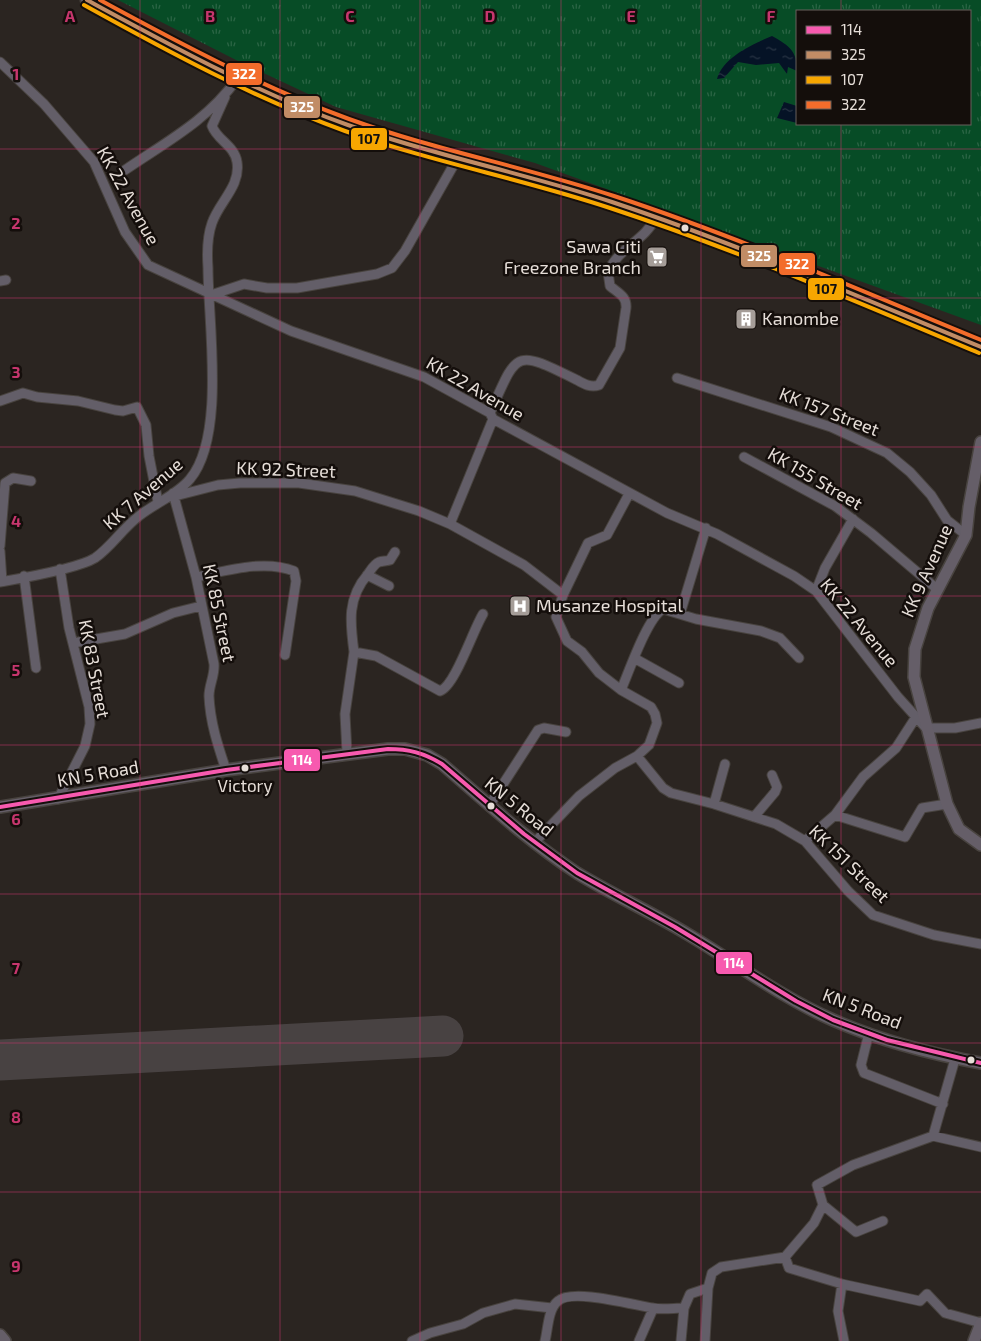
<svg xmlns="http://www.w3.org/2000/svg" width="981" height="1341" font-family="'Exo 2',sans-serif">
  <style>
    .grass { fill: url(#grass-tufts); fill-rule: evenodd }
    .water { fill: url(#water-ripples) }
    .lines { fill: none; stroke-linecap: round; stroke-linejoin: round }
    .runway { stroke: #484242; stroke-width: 41 }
    .minor-casing { stroke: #48433f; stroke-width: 11 }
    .major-casing { stroke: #48433f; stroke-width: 14 }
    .highway-casing { stroke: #48433f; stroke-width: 15 }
    .minor { stroke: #635e68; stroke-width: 9 }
    .major { stroke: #655e68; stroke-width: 11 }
    .highway { stroke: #625b64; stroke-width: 12 }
    .bus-1-casing { stroke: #140e0b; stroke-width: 8 }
    .bus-2-casing { stroke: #140e0b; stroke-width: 8 }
    .bus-3-casing { stroke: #140e0b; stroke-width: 8 }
    .bus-4-casing { stroke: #140e0b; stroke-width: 8 }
    .bus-1 { stroke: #f75aaf; stroke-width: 4 }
    .bus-2 { stroke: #c18c65; stroke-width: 4 }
    .bus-3 { stroke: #f7a600; stroke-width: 4 }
    .bus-4 { stroke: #f36c2b; stroke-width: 4 }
    .grid { fill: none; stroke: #c7366e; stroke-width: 1; stroke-opacity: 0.55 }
    .bus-dot { fill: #e6ded8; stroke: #140e0b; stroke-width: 2 }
    .labels { text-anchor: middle; stroke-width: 5; stroke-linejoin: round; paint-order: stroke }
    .bus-label { font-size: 17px; fill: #e6ded8; stroke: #140e0b }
    .street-label { font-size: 18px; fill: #e6ded8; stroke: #140e0b }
    .poi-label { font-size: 18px; fill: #e6ded8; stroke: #140e0b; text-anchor: start }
    .grid-label { font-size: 16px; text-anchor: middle; font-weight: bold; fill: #c7366e; stroke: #140e0b; stroke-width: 5; stroke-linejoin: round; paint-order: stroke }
    .line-badge { stroke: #140e0b; stroke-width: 2 }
    .badge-label { font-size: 14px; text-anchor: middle; font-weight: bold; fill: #fff }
    .pale-badge-label { font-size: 14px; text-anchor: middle; font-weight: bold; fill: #111 }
  </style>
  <defs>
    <pattern id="grass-tufts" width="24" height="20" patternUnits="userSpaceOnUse" patternTransform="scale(1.25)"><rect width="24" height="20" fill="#074c26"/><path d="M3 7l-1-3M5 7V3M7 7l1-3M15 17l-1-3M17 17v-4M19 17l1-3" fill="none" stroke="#2b6545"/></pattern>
    <pattern id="water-ripples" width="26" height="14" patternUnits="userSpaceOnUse" patternTransform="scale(1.25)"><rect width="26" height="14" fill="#051326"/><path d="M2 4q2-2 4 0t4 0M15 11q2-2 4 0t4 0" fill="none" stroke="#293545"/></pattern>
  </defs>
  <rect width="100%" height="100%" fill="#2b2521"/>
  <path class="grass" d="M118 0H981V325L535 163 336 107 240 62ZM797 11H970V124H797Z"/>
  <path class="water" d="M772 36C790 46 797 51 797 71L788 67 787 74 779 63 756 65 738 62 724 78 717 79C723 57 753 44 772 36Z
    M784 102 797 106V123L777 118Z"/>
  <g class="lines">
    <path class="runway" d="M0 1060 443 1036"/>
    <g class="minor-casing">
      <path id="minor" d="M0 62 44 104 94 162 125 232 148 265 291 331 424 377 490 413 493 419 667 513 717 534 794 576 816 591 898 697 926 728H955L981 723
        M125 170C166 142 208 120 237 79
        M0 281 6 280
        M214 294 244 284 267 288H297L377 274 392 268 405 251 457 159
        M677 378 831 427 887 453 910 472 931 495 947 520 966 535
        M0 401 23 393 37 397 78 401 115 410 123 411 137 407 146 425 149 456 158 502
        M490 413C518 350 514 349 577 380 584 384 591 388 599 385L620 348 626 308C627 296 618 293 610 286L608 272C618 248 645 241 656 217
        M744 457 835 506 871 533 937 589
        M173 493 196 577 214 664C215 675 209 685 209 696 210 722 218 746 226 770
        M175 496 218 485 240 483H299L355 491 419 511 450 524 524 565 563 595 556 617 567 641 582 652 599 673 621 690 651 707 655 714 657 723 649 745 637 756 615 768 579 796 534 843
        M450 524 493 419
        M0 546 5 483 13 478 31 481
        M0 551 2 581
        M367 575 389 586
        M24 576 36 668
        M196 577C226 571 264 559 294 571L296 581 285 655
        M0 582C23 578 77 569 95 558 111 547 123 528 139 516 154 504 178 494 190 479 226 436 208 322 208 268 207 254 207 237 212 223 219 202 241 186 237 162 235 146 217 140 212 126L225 97
        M816 591 825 568 853 519
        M563 595 588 543 607 535 629 494
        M680 614 706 528
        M73 643 125 634 173 613 201 606
        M354 652C350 622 347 598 368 574 371 570 374 564 379 562 382 561 387 561 390 560L395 552
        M634 658 679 683
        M621 690C629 672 647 618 663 609L696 619 761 631 780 638 799 658
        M347 753 345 714 354 652 376 656 440 691C455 686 473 630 483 614
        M637 756 663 788 671 793 714 804 776 824 805 841 848 891 873 915 934 935 981 944
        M58 799 85 746 90 724 89 707 69 628 60 569
        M714 804 725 764
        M489 806 538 730 544 728 566 732
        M835 815 863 777 896 748 916 717
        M754 817 775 792 777 787 772 775
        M805 841 835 815 905 837 922 808 947 804
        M869 1033 861 1065 864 1073 943 1104
        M933 1136 955 1059
        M823 1205 817 1185 853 1165 933 1136 981 1147
        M785 1257 789 1268 842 1284 920 1301 927 1294 945 1313 981 1323
        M842 1284 838 1311 844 1341
        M412 1341 430 1333 463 1324 483 1313 515 1304 552 1308
        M545 1341C548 1329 548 1309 558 1301 572 1288 633 1305 653 1308 662 1310 674 1308 684 1308L690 1294 708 1288 712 1273 721 1267 785 1257 814 1223 823 1205 856 1232 883 1221
        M639 1341 653 1309
        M681 1341 684 1308
        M705 1341 708 1288"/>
    </g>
    <g class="major-casing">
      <path id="major" d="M981 442 969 507 966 535 928 608 915 649 914 677 947 804 959 829 981 845
        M0 807 226 770 388 749H405L427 755 442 764C486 802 528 841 577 873 613 895 653 913 689 935 736 963 782 998 833 1020 879 1040 931 1054 981 1063
        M0 1335 5 1341
        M974 1341 981 1323"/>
    </g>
    <g class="highway-casing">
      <path id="highway" d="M87 0C172 46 257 93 348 125 435 156 525 173 612 202 738 244 859 297 981 347"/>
    </g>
    <use href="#minor" class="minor"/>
    <use href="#major" class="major"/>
    <use href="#highway" class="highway"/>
    <g class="bus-1-casing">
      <path id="bus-1" d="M0 807 226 770 388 749C409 749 424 753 442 764L524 834 577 873 675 927 796 1001 833 1020 887 1040 981 1063"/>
    </g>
    <g class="bus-2-casing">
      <path id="bus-2" d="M87 0C172 46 257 93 348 125 435 156 525 173 612 202 738 244 859 297 981 347"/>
    </g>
    <g class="bus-3-casing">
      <path id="bus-3" d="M84 5C169 52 254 98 345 131 432 162 523 179 610 208 735 249 857 302 979 353"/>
    </g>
    <g class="bus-4-casing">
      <path id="bus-4" d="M100 0C181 44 262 87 349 119 435 150 526 167 614 196 739 237 859 290 981 340"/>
    </g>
    <use href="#bus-1" class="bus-1"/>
    <use href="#bus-2" class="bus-2"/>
    <use href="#bus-3" class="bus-3"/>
    <use href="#bus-4" class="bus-4"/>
  </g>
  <path class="grid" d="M140 0V1341M280 0V1341M420 0V1341M561 0V1341M701 0V1341M841 0V11M841 124V1341M0 149H981M0 298H981M0 447H981M0 596H981M0 745H981M0 894H981M0 1043H981M0 1192H981"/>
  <defs>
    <g id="supermarket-square" transform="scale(1.125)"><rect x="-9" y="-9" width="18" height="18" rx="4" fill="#a59d98" stroke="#140e0b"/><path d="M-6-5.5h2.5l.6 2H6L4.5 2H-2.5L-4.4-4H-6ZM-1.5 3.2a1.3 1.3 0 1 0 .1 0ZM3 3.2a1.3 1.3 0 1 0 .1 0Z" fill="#fff"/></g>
    <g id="building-square" transform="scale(1.125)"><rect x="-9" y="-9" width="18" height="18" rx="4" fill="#a59d98" stroke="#140e0b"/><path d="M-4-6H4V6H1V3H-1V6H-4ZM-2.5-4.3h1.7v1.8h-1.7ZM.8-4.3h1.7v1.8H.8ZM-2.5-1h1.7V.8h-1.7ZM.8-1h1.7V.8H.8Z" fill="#fff"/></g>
    <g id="hospital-square" transform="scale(1.125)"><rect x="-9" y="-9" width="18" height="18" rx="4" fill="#a59d98" stroke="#140e0b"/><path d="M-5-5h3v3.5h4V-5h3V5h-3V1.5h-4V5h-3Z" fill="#fff"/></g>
  </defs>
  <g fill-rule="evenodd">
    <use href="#supermarket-square" x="657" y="257"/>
    <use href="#building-square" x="746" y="319"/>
    <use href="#hospital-square" x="520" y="606"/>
  </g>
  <g class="bus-dot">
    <circle cx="685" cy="228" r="4.5"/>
    <circle cx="245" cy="768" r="4.5"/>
    <circle cx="491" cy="806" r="4.5"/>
    <circle cx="971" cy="1060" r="4.5"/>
  </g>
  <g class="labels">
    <g class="bus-label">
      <text x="245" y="792">Victory</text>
    </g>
    <g class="street-label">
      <text transform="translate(128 196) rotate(61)" y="6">KK 22 Avenue</text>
      <text transform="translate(475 389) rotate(30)" y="6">KK 22 Avenue</text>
      <text transform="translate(829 412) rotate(21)" y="6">KK 157 Street</text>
      <text transform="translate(286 470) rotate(2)" y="6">KK 92 Street</text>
      <text transform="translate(815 479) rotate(30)" y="6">KK 155 Street</text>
      <text transform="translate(143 494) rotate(-41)" y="6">KK 7 Avenue</text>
      <text transform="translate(927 571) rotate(-66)" y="6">KK 9 Avenue</text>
      <text transform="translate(219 613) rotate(78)" y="6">KK 85 Street</text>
      <text transform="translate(859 623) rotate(50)" y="6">KK 22 Avenue</text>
      <text transform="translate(94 669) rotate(79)" y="6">KK 83 Street</text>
      <text transform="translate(98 774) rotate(-10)" y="6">KN 5 Road</text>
      <text transform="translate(519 807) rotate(39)" y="6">KN 5 Road</text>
      <text transform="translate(849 864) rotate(44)" y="6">KK 151 Street</text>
      <text transform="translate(862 1009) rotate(21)" y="6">KN 5 Road</text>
    </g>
    <g class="poi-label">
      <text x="641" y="253" text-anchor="end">Sawa Citi<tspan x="641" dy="21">Freezone Branch</tspan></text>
      <text x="762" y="325">Kanombe</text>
      <text x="536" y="612">Musanze Hospital</text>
    </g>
  </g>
  <g class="grid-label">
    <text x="70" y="22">A</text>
    <text x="210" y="22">B</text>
    <text x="350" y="22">C</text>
    <text x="490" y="22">D</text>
    <text x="631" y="22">E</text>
    <text x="771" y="22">F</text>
    <text x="16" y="80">1</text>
    <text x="16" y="229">2</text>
    <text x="16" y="378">3</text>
    <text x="16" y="527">4</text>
    <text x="16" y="676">5</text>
    <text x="16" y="825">6</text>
    <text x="16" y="974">7</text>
    <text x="16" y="1123">8</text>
    <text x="16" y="1272">9</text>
  </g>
  <g class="line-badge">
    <rect x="225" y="62" width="38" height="24" rx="5" fill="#f36c2b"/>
    <rect x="283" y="95" width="38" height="24" rx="5" fill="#c18c65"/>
    <rect x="350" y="127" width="38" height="24" rx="5" fill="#f7a600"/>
    <rect x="740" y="244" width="38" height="24" rx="5" fill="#c18c65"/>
    <rect x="778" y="252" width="38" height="24" rx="5" fill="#f36c2b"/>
    <rect x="807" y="277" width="38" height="24" rx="5" fill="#f7a600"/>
    <rect x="283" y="748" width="38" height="24" rx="5" fill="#f75aaf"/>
    <rect x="715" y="951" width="38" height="24" rx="5" fill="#f75aaf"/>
  </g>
  <g class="badge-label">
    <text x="244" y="79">322</text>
    <text x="302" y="112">325</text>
    <text x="759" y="261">325</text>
    <text x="797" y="269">322</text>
    <text x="302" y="765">114</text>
    <text x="734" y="968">114</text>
  </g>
  <g class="pale-badge-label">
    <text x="369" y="144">107</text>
    <text x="826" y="294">107</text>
  </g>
  <rect x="796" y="10" width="175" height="115" fill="#140e0b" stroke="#68615d"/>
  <rect x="806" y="26" width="25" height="8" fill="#f75aaf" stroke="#68615d"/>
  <text x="841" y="35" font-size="15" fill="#e6ded8">114</text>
  <rect x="806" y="51" width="25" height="8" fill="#c18c65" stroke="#68615d"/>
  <text x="841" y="60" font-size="15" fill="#e6ded8">325</text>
  <rect x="806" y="76" width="25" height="8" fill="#f7a600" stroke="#68615d"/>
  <text x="841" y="85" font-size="15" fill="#e6ded8">107</text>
  <rect x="806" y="101" width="25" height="8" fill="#f36c2b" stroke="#68615d"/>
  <text x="841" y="110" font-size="15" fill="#e6ded8">322</text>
</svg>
